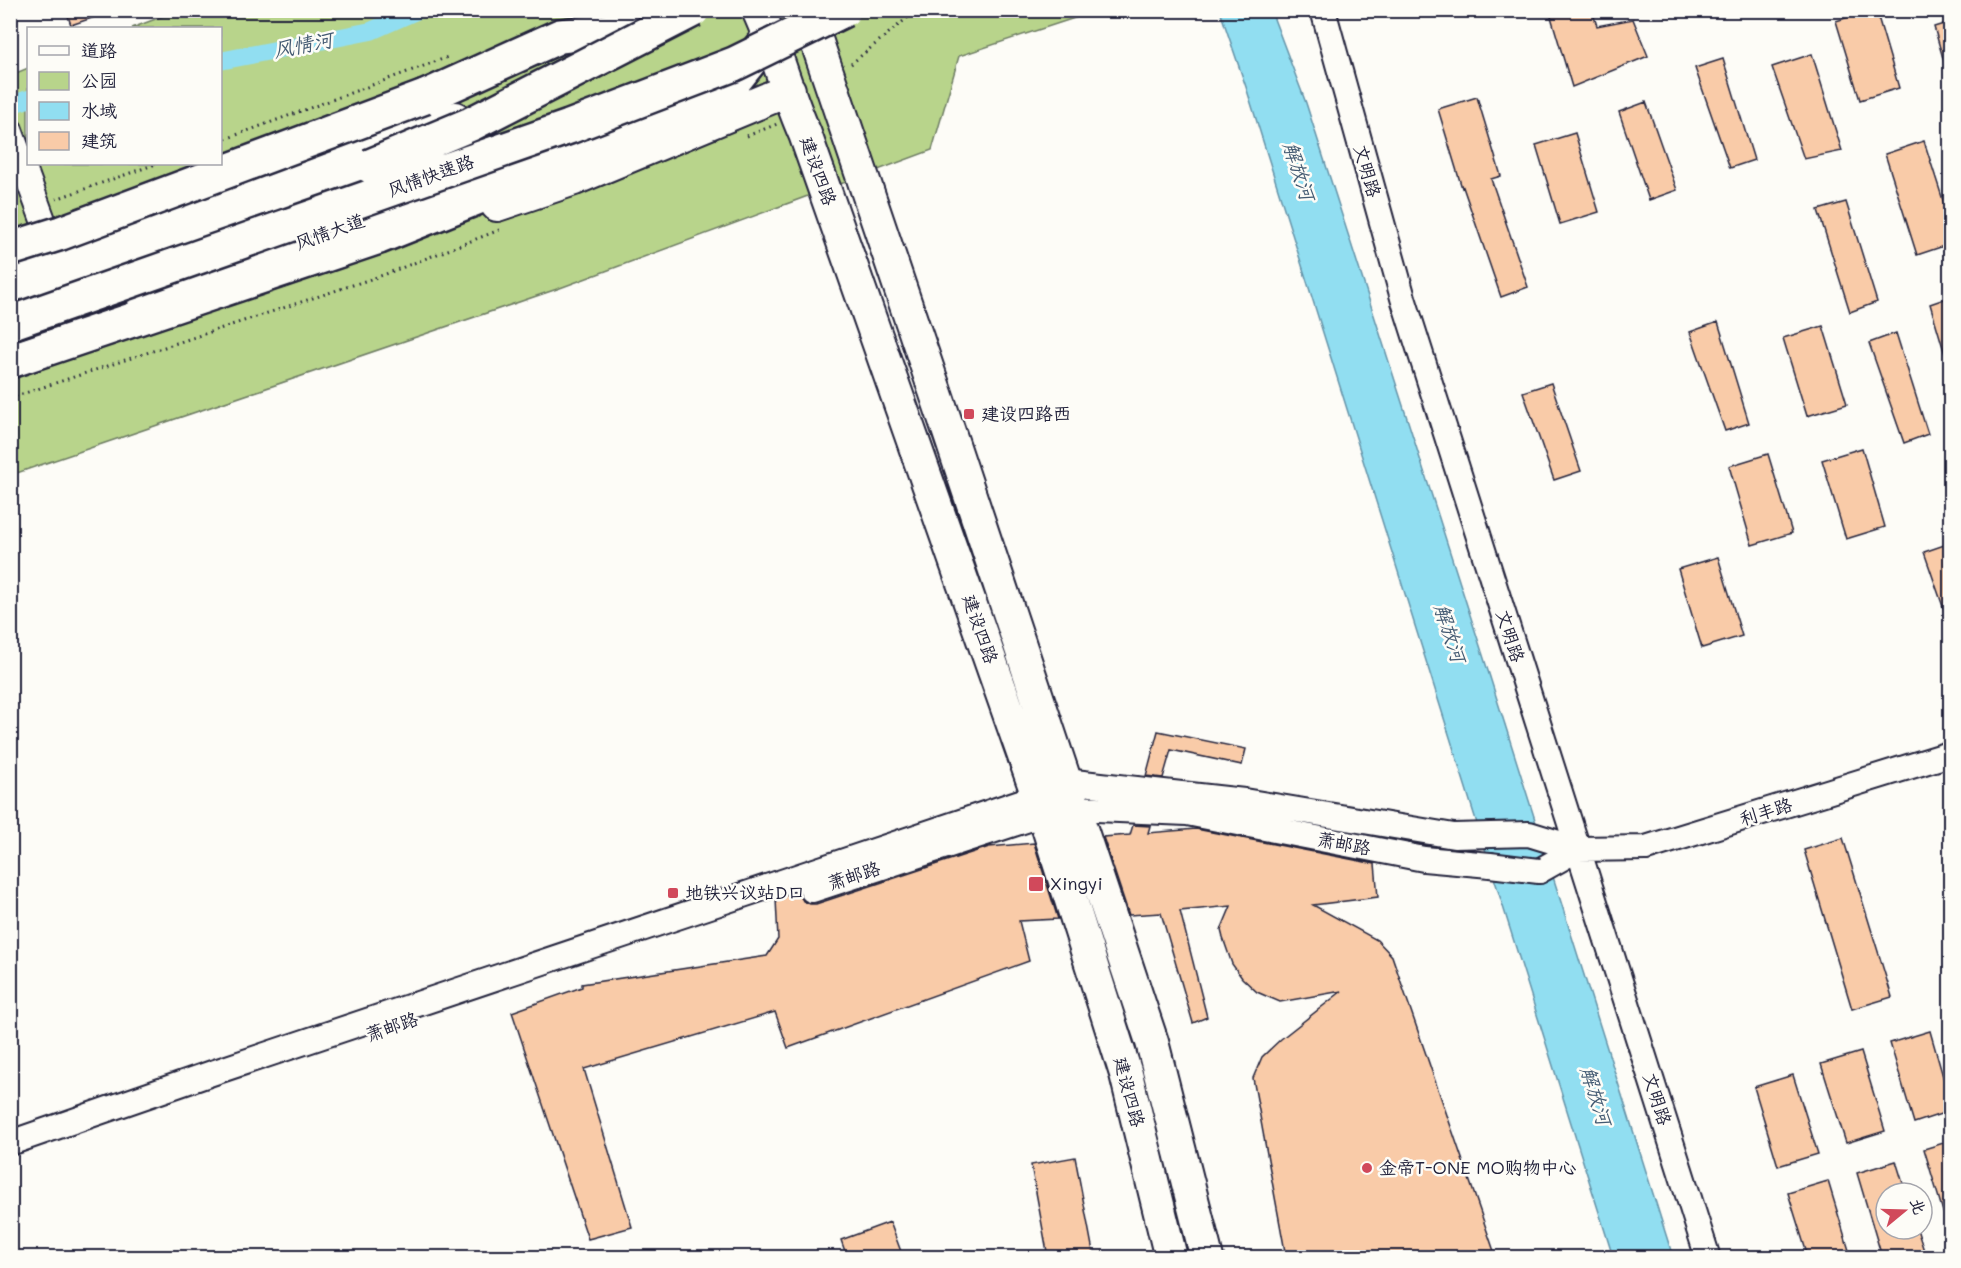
<svg xmlns="http://www.w3.org/2000/svg" width="1961" height="1268" font-family="Mali,'LXGW WenKai TC',sans-serif">
  <style>
    .green { fill: #b8d48b; stroke: #6d7b63; stroke-width: 1.5 }
    .water { fill: #91def1; stroke: #6593a8; stroke-width: 1.5 }
    .lines { fill: none; stroke-linecap: round; stroke-linejoin: round }
    .canal { stroke: #91def1; stroke-width: 18 }
    .building { fill: #f9cba8; stroke: #22223b; stroke-width: 1.5 }
    .tertiary-casing { stroke: #22223b; stroke-width: 28 }
    .primary-casing { stroke: #22223b; stroke-width: 36 }
    .trunk-casing { stroke: #22223b; stroke-width: 38 }
    .path { stroke: #22223b; stroke-width: 3; stroke-dasharray: 1.5 4.5; stroke-linecap: butt }
    .tertiary { stroke: #fdfcf7; stroke-width: 24 }
    .primary { stroke: #fdfcf7; stroke-width: 32 }
    .trunk { stroke: #fdfcf7; stroke-width: 33 }
    .tertiary-bridge-casing { stroke: #22223b; stroke-width: 28; stroke-linecap: butt }
    .trunk-bridge-casing { stroke: #22223b; stroke-width: 38; stroke-linecap: butt }
    .tertiary-bridge { stroke: #fdfcf7; stroke-width: 24 }
    .trunk-bridge { stroke: #fdfcf7; stroke-width: 33 }
    .poi-dot { fill: #d1495b; stroke: #fdfcf7; stroke-width: 2 }
    .labels { text-anchor: middle; stroke-width: 5; stroke-linejoin: round; paint-order: stroke }
    .street-label { font-size: 18px; fill: #22223b; stroke: #fdfcf7 }
    .poi-label { font-size: 18px; fill: #22223b; stroke: #fdfcf7; text-anchor: start }
    .water-label { font-size: 20px; font-style: italic; fill: #435a72; stroke: #fdfcf7 }
  </style>
  <rect width="100%" height="100%" fill="#fdfcf7"/>
  <filter id="ink" filterUnits="userSpaceOnUse"><feTurbulence type="fractalNoise" baseFrequency=".0167" numOctaves="2"/><feDisplacementMap in="SourceGraphic" scale="12" xChannelSelector="R" yChannelSelector="G"/><feConvolveMatrix kernelMatrix="1 2 1 2 8 2 1 2 1" color-interpolation-filters="sRGB"/></filter>
  <g filter="url(#ink)">
    <path class="green" d="M179 10 1096 11 959 56 932 150 560 288 11 475V75L28 68V164H220V28H132Z"/>
    <path class="water" d="M1220 11H1271L1306 103 1489 674 1673 1257H1613L1246 87Z"/>
    <g class="lines">
      <path class="canal" d="M220 61 371 31 418 10
        M10 105 28 99"/>
    </g>
    <path class="building" d="M66 10H107V13L71 25Z
      M1549 10H1592L1597 26 1633 19 1648 56 1572 87Z
      M1871 10H1876L1899 88 1860 100 1836 21Z
      M1950 22V72H1947L1934 27Z
      M1812 54 1842 151 1804 159 1772 67Z
      M1723 59 1754 160 1730 168 1695 68Z
      M1477 97 1501 176 1491 179 1528 287 1501 297 1463 187 1462 188 1438 109Z
      M1646 102 1677 190 1649 200 1619 112Z
      M1575 133 1599 212 1560 224 1536 145Z
      M1924 141 1950 222V244L1917 255 1885 154Z
      M1846 202 1877 302 1850 312 1818 210Z
      M1950 297V360L1947 361 1930 304Z
      M1718 322 1749 423 1725 431 1690 332Z
      M1823 326 1847 404 1807 416 1783 338Z
      M1896 333 1928 434 1904 443 1869 343Z
      M1551 383 1581 471 1554 480 1523 392Z
      M1862 448 1885 527 1846 539 1822 460Z
      M1768 454 1792 533 1752 545 1729 466Z
      M1950 543V620L1948 621 1924 552Z
      M1718 557 1742 636 1702 648 1678 569Z
      M1158 731 1246 749 1242 765 1171 750 1163 778 1146 776Z
      M1133 825 1150 826 1148 833 1196 829 1375 864 1378 897 1313 905 1377 940 1392 956 1496 1257H1286L1253 1078 1262 1057 1281 1039 1342 991 1280 1002 1257 992 1242 978 1232 964 1223 938 1221 930 1231 906 1180 911 1207 1017 1193 1023 1161 913 1129 915 1103 837 1130 835Z
      M1843 838 1892 997 1852 1009 1804 850Z
      M1034 843 1058 919 1019 921 1029 961 788 1048 775 1012 584 1069 632 1227 588 1239 512 1012 582 987V984L767 956 778 939 776 899 798 891 803 901 810 904H816L989 847Z
      M1930 1031 1950 1101V1111L1914 1123 1890 1043Z
      M1861 1052 1885 1131 1846 1143 1821 1064Z
      M1793 1075 1818 1154 1778 1166 1754 1087Z
      M1950 1141V1225H1947L1924 1149Z
      M1075 1157 1094 1257H1048L1031 1165Z
      M1896 1161 1906 1193H1886V1229H1917L1926 1257H1882L1857 1173Z
      M1828 1181 1851 1257H1808L1788 1193Z
      M890 1222 903 1257H847L841 1240Z"/>
    <g class="lines">
      <g class="tertiary-casing">
        <path id="tertiary" d="M1323 10 1403 298 1708 1258
          M10 130 54 250
          M1539 871 1578 849
          M812 890 1044 814 1074 808 1187 813 1424 859 1490 865
          M10 1143 212 1073 1038 796 1065 781 1244 801 1454 836 1529 834 1578 849 1646 848 1950 754"/>
      </g>
      <g class="primary-casing">
        <path id="primary" d="M758 10C777 51 787 94 805 134L1038 796 1126 1074 1171 1258
          M806 10 950 435 1152 1042 1207 1258
          M497 205 574 179 789 90
          M10 267 218 198 405 133 455 118
          M144 299 574 142"/>
      </g>
      <g class="trunk-casing">
        <path id="trunk" d="M425 97 560 36 664 24
          M10 290 370 166
          M10 361 379 237 664 123 727 90 762 46"/>
      </g>
      <path class="path" d="M851 64 917 10
        M747 136 777 124
        M220 141 448 57
        M56 199 156 164
        M10 214 18 211
        M10 398 383 275 502 229"/>
      <use href="#tertiary" class="tertiary"/>
      <use href="#primary" class="primary"/>
      <use href="#trunk" class="trunk"/>
      <g class="tertiary-bridge-casing">
        <path id="tertiary-bridge" d="M1490 865 1539 871"/>
      </g>
      <g class="trunk-bridge-casing">
        <path id="trunk-bridge" d="M370 166 471 124 693 10
          M10 249 61 233 425 97
          M10 323 569 127 734 64 844 10"/>
      </g>
      <use href="#tertiary-bridge" class="tertiary-bridge"/>
      <use href="#trunk-bridge" class="trunk-bridge"/>
    </g>
  </g>
  <g class="poi-dot">
    <rect x="963" y="408" width="12" height="12" rx="3"/>
    <rect x="1028" y="876" width="16" height="16" rx="3"/>
    <rect x="667" y="887" width="12" height="12" rx="3"/>
    <circle cx="1367" cy="1168" r="6"/>
  </g>
  <g class="labels">
    <g class="street-label">
      <text transform="translate(818 171) rotate(70)" y="6">建设四路</text>
      <text transform="translate(1367 171) rotate(74)" y="6">文明路</text>
      <text transform="translate(431 176) rotate(-20)" y="6">风情快速路</text>
      <text transform="translate(330 232) rotate(-20)" y="6">风情大道</text>
      <text transform="translate(980 629) rotate(71)" y="6">建设四路</text>
      <text transform="translate(1510 636) rotate(72)" y="6">文明路</text>
      <text transform="translate(1766 812) rotate(-17)" y="6">利丰路</text>
      <text transform="translate(1344 844) rotate(11)" y="6">萧邮路</text>
      <text transform="translate(854 876) rotate(-18)" y="6">萧邮路</text>
      <text transform="translate(392 1027) rotate(-19)" y="6">萧邮路</text>
      <text transform="translate(1129 1092) rotate(75)" y="6">建设四路</text>
      <text transform="translate(1657 1099) rotate(72)" y="6">文明路</text>
    </g>
    <g class="poi-label">
      <text x="981" y="420">建设四路西</text>
      <text x="1050" y="890">Xingyi</text>
      <text x="685" y="899">地铁兴议站D口</text>
      <text x="1379" y="1174">金帝T-ONE MO购物中心</text>
    </g>
    <g class="water-label">
      <text transform="translate(303 45) rotate(-11)" y="7">风情河</text>
      <text transform="translate(1299 171) rotate(72)" y="7">解放河</text>
      <text transform="translate(1450 633) rotate(72)" y="7">解放河</text>
      <text transform="translate(1596 1096) rotate(73)" y="7">解放河</text>
    </g>
  </g>
  <rect width="1961" height="1268" fill="none" stroke="#fdfcf7" stroke-width="36"/>
  <rect x="18" y="18" width="1925" height="1232" fill="none" stroke="#22223b" stroke-width="2" filter="url(#ink)"/>
  <rect x="27" y="27" width="195" height="138" fill="#fdfcf7" stroke="#a5a5ac" stroke-width="1.5"/>
  <rect x="39" y="46" width="30" height="9" fill="#fdfcf7" stroke="#a5a5ac" stroke-width="1.5"/>
  <text x="81" y="57" font-size="18" fill="#22223b">道路</text>
  <rect x="39" y="72" width="30" height="18" fill="#b8d48b" stroke="#a5a5ac" stroke-width="1.5"/>
  <text x="81" y="87" font-size="18" fill="#22223b">公园</text>
  <rect x="39" y="102" width="30" height="18" fill="#91def1" stroke="#a5a5ac" stroke-width="1.5"/>
  <text x="81" y="117" font-size="18" fill="#22223b">水域</text>
  <rect x="39" y="132" width="30" height="18" fill="#f9cba8" stroke="#a5a5ac" stroke-width="1.5"/>
  <text x="81" y="147" font-size="18" fill="#22223b">建筑</text>
  <g transform="translate(1904 1211) rotate(71)"><circle r="28" fill="#fdfcf7" stroke="#a5a5ac" stroke-width="1.5"/>
  <path d="M0-4.5L10 22L0 15L-10 22Z" fill="#d1495b"/>
  <text y="-9" font-size="16" font-weight="bold" text-anchor="middle" fill="#22223b">北</text>
  </g>
</svg>
